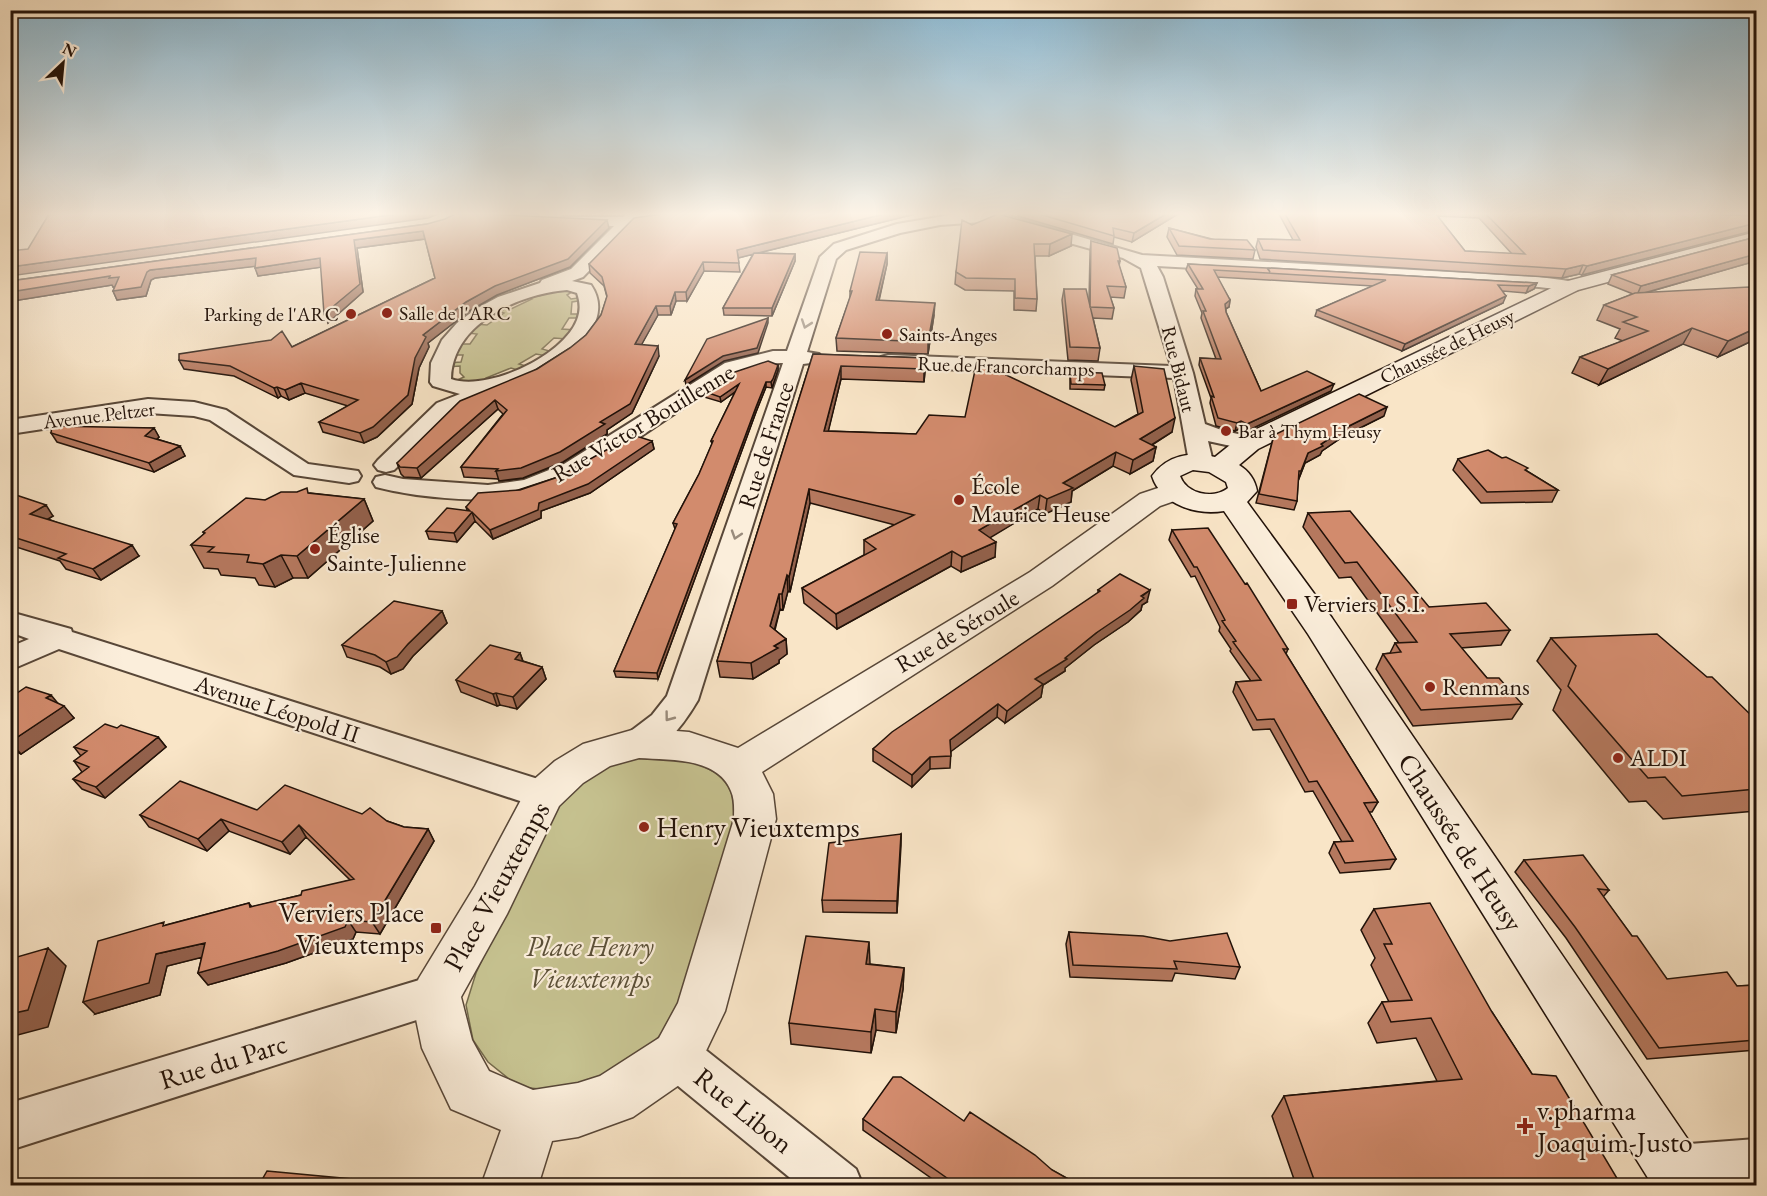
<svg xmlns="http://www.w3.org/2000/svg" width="1767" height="1196" font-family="'EB Garamond',serif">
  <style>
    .green { fill: #c6c290; stroke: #746a4c; stroke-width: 1.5 }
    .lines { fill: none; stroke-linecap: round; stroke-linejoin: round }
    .minor-casing { stroke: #584738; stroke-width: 4 }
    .tertiary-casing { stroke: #584738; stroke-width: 3 }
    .secondary-casing { stroke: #221209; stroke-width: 3 }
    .minor { fill: #fbeedb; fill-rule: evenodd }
    .tertiary { fill: #fbeedb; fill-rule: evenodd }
    .secondary { fill: #fbeedb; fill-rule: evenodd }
    .wall { fill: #b5785e; stroke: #221209; stroke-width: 1.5; fill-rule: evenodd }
    .shaded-wall { fill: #93614c; stroke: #221209; stroke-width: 1.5 }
    .building { fill: #d28b6d; stroke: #221209; stroke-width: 1.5 }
    .oneway { stroke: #998b7c }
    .poi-dot { fill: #8f2418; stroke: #fbeedb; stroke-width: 2 }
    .labels { text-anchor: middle; stroke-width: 4.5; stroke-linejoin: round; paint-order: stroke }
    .far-poi-label { font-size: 20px; fill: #221209; stroke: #fbeedb; text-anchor: start }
    .far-street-label { font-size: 20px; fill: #221209; stroke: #fbeedb }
    .street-label { font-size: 24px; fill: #221209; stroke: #fbeedb }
    .poi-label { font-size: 24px; fill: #221209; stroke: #fbeedb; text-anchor: start }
    .near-poi-label { font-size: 28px; fill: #221209; stroke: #fbeedb; text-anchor: start }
    .near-street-label { font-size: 28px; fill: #221209; stroke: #fbeedb }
    .near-park-label { font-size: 28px; font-style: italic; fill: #5b5038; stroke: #fbeedb }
  </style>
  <rect width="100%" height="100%" fill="#f9e5c7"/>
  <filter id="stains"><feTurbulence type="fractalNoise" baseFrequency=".00333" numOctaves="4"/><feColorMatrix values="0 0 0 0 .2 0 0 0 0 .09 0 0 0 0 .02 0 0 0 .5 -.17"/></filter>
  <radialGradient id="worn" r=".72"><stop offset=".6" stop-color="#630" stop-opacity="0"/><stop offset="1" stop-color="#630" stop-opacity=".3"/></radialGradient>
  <path class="green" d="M547 289 575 290 567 295 571 299 584 297V300L572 302 571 314H583L582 318H569L562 329 575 330 567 339 554 338 542 349 553 352 547 356 536 354 519 364 529 367 521 371 511 368 486 378V384L453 382 464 377 460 373V366L446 367 447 363 461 362 463 355H450L456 344H470L477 334 467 333 475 324 487 325 504 313 495 310 500 307 511 309 532 299 525 295 532 293 539 296 548 293Z
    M639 757C668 758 710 758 728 786 733 794 735 805 738 813L685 993 670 1025 642 1054 605 1081 561 1091 519 1087 488 1062 473 1040 466 1005 476 973 552 810 563 797 603 768Z"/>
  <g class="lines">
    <g class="minor-casing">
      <path id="minor" d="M626 214H674L672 217 632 226 583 277 572 281 591 285C625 335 530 384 493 393L491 397 453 413 394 470 386 472 378 470 374 465 378 460 437 403 460 394 433 386 430 382 431 363 442 340 457 323 476 309 498 297 540 283 542 280 571 269 614 226 568 225 563 223 560 220 563 217H623ZM567 290 577 293C580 302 581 310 577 320 563 356 487 392 451 379 452 323 519 294 567 290Z
        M956 214H1002L1142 255 1539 277 1577 282 1580 286 1577 290 1571 291 1539 287 1157 266 1163 277 1193 373 1205 424 1224 431 1257 438 1261 443 1257 448 1249 450 1208 441 1213 462 1209 467 1201 469 1193 467 1189 462 1174 378 888 367 881 365 878 361 881 357 888 355 1171 366 1141 268 1123 258 998 223 981 222 940 225 900 233 846 250 836 259 807 352 819 354 822 358 819 362 803 364 698 700C684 724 658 762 627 752L622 743 627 734 652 715 667 696 783 363C747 362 721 383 692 402 643 434 595 471 539 492 499 506 418 498 376 487L373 482 376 477 385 475 403 479 488 485 524 480 564 464 725 363 773 351H787L820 257 834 244 897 224Z
        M148 399 194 402 226 410 308 464 358 471 361 476 358 481 349 483 294 475 210 420 194 416 148 413 10 434V420Z
        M10 612 71 629 72 632 557 785 562 795 557 805 544 809 59 649 10 670V647L29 639 10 632Z
        M436 975 451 981 457 995 451 1009 10 1150V1103Z
        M677 1034 693 1040 856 1169 863 1186H800L661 1072 655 1056 661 1040Z
        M1756 1139V1186H1659L1652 1169 1659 1152 1676 1145Z"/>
    </g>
    <g class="tertiary-casing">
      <path id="tertiary" d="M1173 483 1183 486 1187 492 1183 498 1160 506 1052 586 762 772 773 794 776 819 725 1011 695 1074 633 1117 578 1137 552 1141 538 1186H481L501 1130 451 1109 422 1048 411 995 419 978 475 886 530 783 555 761 583 744 639 728 689 732 738 748 1030 572 1140 494ZM639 758C668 760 718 757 731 791 735 800 734 810 734 819L678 1003 659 1038 600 1076 578 1083 533 1090 489 1071 472 1040 461 997 507 914 559 806 583 783 610 766Z"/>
    </g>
    <g class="secondary-casing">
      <path id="secondary" d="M1756 232V242L1578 290 1258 449 1239 465C1249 471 1255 480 1257 491L1247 502 1332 618 1706 1166 1714 1186H1653L1308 634 1224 511C1196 516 1161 504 1152 476 1167 455 1191 451 1215 457L1240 437 1564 282ZM1193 470 1209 472 1226 482 1228 488C1214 499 1187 495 1180 476Z"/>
    </g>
    <use href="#minor" class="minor"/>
    <use href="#tertiary" class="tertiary"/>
    <use href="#secondary" class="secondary"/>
  </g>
  <path class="wall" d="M915 214 759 253 795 254V261L772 316 724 315 723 308 753 254 738 258 740 272 704 271 687 301H676L671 315H658L641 345 659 356 632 413 607 430V434L563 462 523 478 499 481 498 479 464 477 461 467 503 414 498 409 421 478 404 477 401 474 397 463 537 369 570 348 586 335 601 315 607 297 604 286 590 273 589 264Z
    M1017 214H1178L1132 242 1114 237 1113 244 1018 216Z
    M1279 214H1704L1756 216V230L1582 275 1579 274 1562 278 1260 259 1256 247 1258 239 1293 240ZM1437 216 1479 218 1512 254 1465 251Z
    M427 224 609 228 570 267 497 295 469 311 428 343 429 347 419 368 412 404 377 437 364 443 323 432 319 422 348 406 305 393 289 400 281 396 278 398 234 376 184 369 179 360 292 347 435 278 425 239 357 248 363 292 328 323 321 267 258 276 255 266 155 278 151 280 146 296 117 300 113 291 115 286 113 287 112 285 13 301 10 297V281Z
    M972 225 1071 246 1049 256H1035L1037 299 1036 311 1014 310V291L965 290 955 284 956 272Z
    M1169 228 1255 250 1253 259 1177 255 1167 237Z
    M1756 237V261L1645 293 1756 289V339L1718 357 1683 344 1599 385 1572 373 1580 357 1623 341 1615 338 1620 329 1597 320 1604 305 1633 294 1608 284 1612 275Z
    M1091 241 1120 261 1119 266 1126 287 1124 298 1110 297 1114 308 1112 319 1093 318 1100 348 1098 361 1068 360 1062 300 1064 289 1089 301 1090 251Z
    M887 253V264L879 301 934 315 928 354 837 351 836 338 850 298V291Z
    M1188 264 1268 269V268L1537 283 1534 289 1526 293 1503 291V303L1402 351 1315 316 1317 310 1373 286 1217 277 1230 300 1229 307 1226 309V312L1261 391H1331L1245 432 1239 429 1235 431 1216 426 1210 403 1211 398 1199 365 1200 358 1216 359 1201 318 1202 313 1195 296 1196 289H1198L1186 270Z
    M813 354 926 358 925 371 924 382 841 379 828 431 916 434 1115 427 1138 414 1131 380 1134 366 1172 432 1152 445 1156 447 1153 461 1130 474 1113 466 1072 491 1071 502 1045 514 1038 509 990 537 995 557 961 572 951 566 837 629 804 603 802 588 864 555V540L895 525 810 503 790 592 788 591 783 610 780 609 775 630 786 639 787 654 779 660V663L753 679 720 677 717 661Z
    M778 365V370L773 384 772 388 766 387 756 412 658 679 616 677 614 671 675 529 673 523 699 474 712 444 711 441 735 392 721 402 704 397 703 391Z
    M1070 372 1105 385 1104 390 1070 389Z
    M1384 416 1344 436 1322 451 1320 455 1305 463 1298 481 1297 501 1294 510 1256 503 1274 435Z
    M154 428 159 437 157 439 180 446 185 456 154 472 57 442 51 433Z
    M652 441 654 449 590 493 541 511V518L493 539 475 521 457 542 429 539 426 531 467 510 466 507 558 477Z
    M1458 459 1527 471 1558 490 1552 502 1481 503 1453 470Z
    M10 493 53 516 48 519 139 556 101 580 66 569 60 561 10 545Z
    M310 493 364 499 373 521 308 578H293L275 587 259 585 255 578 221 575 218 569 204 568 191 545 204 534 203 532 265 500Z
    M1308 513 1429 607 1510 630 1501 645 1461 648 1487 678 1522 704 1512 719 1413 726 1376 669 1383 654 1390 653 1395 643H1399L1351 577 1339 578 1303 527Z
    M1172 530 1288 649 1286 654 1378 802 1372 812H1369L1396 859 1390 869 1340 873 1329 853 1334 842H1342L1313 791 1305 792 1270 729 1253 730 1233 692 1236 682 1251 681 1230 651 1231 649 1219 631 1220 627 1195 576 1191 577 1169 540Z
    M1098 590 1147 602 1142 605 1141 610 1128 622 1094 645 1065 668V671L1043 685 1041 697 1005 723 997 717 951 751 950 768 930 769 912 787 873 761V749L1098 593Z
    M442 611 447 623 413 656 403 669 391 674 380 667 347 657 342 645Z
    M1551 638 1756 720V811L1663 819 1646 801 1629 802 1553 710 1561 690 1537 661Z
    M520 653 523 661 542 667 546 679 517 709 500 705 497 706 461 692 456 680Z
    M10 698 57 703 74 718 21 754 12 749 10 750Z
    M117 728 158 737 166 747 105 798 82 789 73 779 82 772 74 761 81 756 74 747Z
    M257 810 362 814 387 821 404 827 428 829 434 841 380 934 356 932 353 939 286 963 208 985 198 973 202 957 167 966 160 995 95 1014 166 925 249 903 252 907 301 895 350 880 306 837 290 854 229 831 207 851 149 827 140 815Z
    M901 834 897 913 823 912 822 900Z
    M1524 860 1609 890 1603 897 1632 936 1667 979 1737 986 1756 985V1050L1647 1059 1566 938 1515 872Z
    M1374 909 1492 1012 1532 1074 1621 1185H1296L1272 1116 1284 1096 1437 1081 1416 1038 1377 1043 1368 1023 1382 1002H1389L1371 965 1375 958 1361 930Z
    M1069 932 1240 967 1235 979 1175 973 1172 981 1070 977 1066 944Z
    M870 964 904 968 903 989 896 1033 876 1030 871 1053 791 1044 789 1023Z
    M863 1119 964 1121 1052 1170 1079 1185H941L863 1130Z"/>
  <path class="shaded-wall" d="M397 214H438L428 218 10 276V267Z
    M884 214H915L738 258 737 250Z
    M1166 214H1178L1132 242 1134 233Z
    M607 220 609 228 570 267 497 295 469 311 428 343 429 347 419 368 412 404 377 437 364 443 360 433 423 335 466 302Z
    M1756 223V230L1582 275 1587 266Z
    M423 231 425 239 357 248 363 292 328 323 324 314 354 240Z
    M1072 234 1071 246 1049 256 1050 244Z
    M887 253V264L876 312V300Z
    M795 254V261L772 316V308Z
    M1756 254V261L1637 295 1641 286Z
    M256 258 259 266 155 278 151 280 146 296 117 300 113 291 150 270Z
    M320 258 323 267 258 276 255 268Z
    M703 262 704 271 687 301 686 292Z
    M1583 265 1579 274 1562 278 1566 269Z
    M110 276 119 277 123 285 113 287 112 285 13 301 10 297V288Z
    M1537 283 1534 289 1526 293 1529 286Z
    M675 292 676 301 671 315 670 306Z
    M1506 296 1503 303 1402 351 1405 344Z
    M1230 300 1229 307 1223 310 1225 304Z
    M935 303 934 315 928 354V342Z
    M656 306 658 315 637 353 635 344Z
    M768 318V323L758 353 724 361 686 385 685 380Z
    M1692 328 1683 344 1599 385 1608 369Z
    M1756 328V339L1718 357 1728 341Z
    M658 346 659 356 632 413 607 430V434L563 462 523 478 499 481 496 471 600 422Z
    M926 358 925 371 924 382V369Z
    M778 365V370L772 388 771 382Z
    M841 366V379L825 445 824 431Z
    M766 382V387L756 412 658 679 657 673 756 407Z
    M301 383 305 393 289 400 285 390Z
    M739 384V389L721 402 720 397Z
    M1334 384 1331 391 1245 432 1247 424Z
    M277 387 281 396 278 398 274 388Z
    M495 400 498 409 421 478 417 468Z
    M1387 407 1384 416 1344 436 1322 451 1320 455 1305 463 1298 481 1308 453 1347 427Z
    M1175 418 1172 432 1137 454 1140 439Z
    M1241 421 1239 429 1235 431 1237 423Z
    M154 428 159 437 151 445 145 436Z
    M652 441 654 449 590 493 541 511V518L493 539 490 530Z
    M180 446 185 456 154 472 149 463Z
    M1156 447 1153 461 1130 474 1133 460Z
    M1116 452 1113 466 1072 491 1071 502 1045 514 1047 499 1063 483Z
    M809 489 810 503 790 592 789 577Z
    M1040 495 1038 509 978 545 979 530Z
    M364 499 373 521 308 578 297 556Z
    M46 505 53 516 38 525 30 514Z
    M472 512 475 521 457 542 454 533Z
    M996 542 995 557 961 572 962 557Z
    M132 545 139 556 101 580 93 569Z
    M952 551 951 566 837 629 836 614Z
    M281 555 293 578 275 587 263 564Z
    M787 575 788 591 783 610 782 594Z
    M1150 590 1147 602 1142 605 1141 610 1128 622 1094 645 1065 668V671L1043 685 1041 697 1005 723 1007 711 1035 679 1065 658Z
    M779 594 780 609 771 642 770 626Z
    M442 611 447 623 413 656 403 669 391 674 386 662 408 644Z
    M786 639 787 654 779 660V663L753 679 751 663 774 646Z
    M520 653 524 665 515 659Z
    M542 667 546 679 517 709 513 697Z
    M496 693 500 705 497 706 493 694Z
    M51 695 61 707 46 698Z
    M998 704 997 717 949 753 950 740Z
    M64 706 74 718 21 754 10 742Z
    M158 737 166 747 105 798 96 787Z
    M930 757V769L912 787V775Z
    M221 819 229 831 207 851 198 839Z
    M299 825 306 837 290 854 282 842Z
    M428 829 434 841 380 934 372 922Z
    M901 834V846L897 913V901Z
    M348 920 356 932 353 939 286 963 208 985 198 973Z
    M869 942 870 963 867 985 866 964Z
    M205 943 215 954 167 966 160 995 95 1014 83 1002 156 954Z
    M48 948 66 966 48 1027 10 1037V1014Z
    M904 968 903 989 896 1033V1012Z
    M875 1009 876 1030 871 1053V1032Z
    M352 1179 358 1185H349Z"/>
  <path class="building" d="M49 214H397L10 267V251L28 249Z
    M455 214H488L607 220 568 259 495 286 466 302 423 335 426 337 415 358 408 395 373 427 360 433 319 422 358 400 301 383 285 390 277 387 274 388 230 366 179 360V354L271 340 282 331 292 347 435 278 423 231 354 240 360 284 324 314 320 258 255 268 256 258 150 270 147 272 141 287 113 291 119 277 109 278 110 276 10 292V281L427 224 445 219Z
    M662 214H884L737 250 739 263 703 262 686 292H675L670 306H656L635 344 658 346 630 404 600 422 605 424 560 452 521 468 496 471 498 469 461 467 507 410 495 400 417 468 400 467 397 463 460 401 537 369 570 348 586 335 601 315 607 296 602 277 589 264 634 218Z
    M998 214 1072 234 1050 244H1034L1037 299 1015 298V279L966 278 956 272 962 220 972 225Z
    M1039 214H1166L1134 233 1113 228 1114 236Z
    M1285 214H1436L1465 251 1525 254 1486 214H1704L1756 216V223L1587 266 1583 265 1566 269 1263 250 1258 239 1300 240Z
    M1169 228 1210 239 1247 240 1255 250 1179 246Z
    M1756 237V254L1641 286 1612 275Z
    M1091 241 1117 248 1120 261H1118L1126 287 1107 286 1114 308 1090 307Z
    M860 252 887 253 876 300 935 303 928 342 836 338 852 291H850Z
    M754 253 795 254 772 308H723Z
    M1188 264 1267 268 1270 272 1268 268 1537 283 1529 286 1498 285 1506 296 1405 344 1317 310 1386 280 1214 270 1230 300 1225 304 1226 312 1261 391 1307 371 1334 384 1247 424 1241 421 1237 423 1218 418 1211 396 1214 397 1200 358 1221 359 1203 311H1206L1196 289H1203Z
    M1749 287 1753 289H1756V328L1728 341 1692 328 1608 369 1580 357 1648 331 1623 322 1637 317 1604 305 1635 293Z
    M1064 289H1086L1100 348 1070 347Z
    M768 318 757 348 723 356 685 380 707 339Z
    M813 354 926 358 924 369 841 366 824 431 916 434 929 415 965 417 977 361 1115 427 1143 412 1134 366 1164 369 1175 418 1140 439 1156 447 1133 460 1116 452 1063 483 1073 488 1047 499 1040 495 979 530 996 542 962 557 952 551 836 614 802 588 876 549 864 540 914 515 809 489 789 577 787 575 782 594H779L770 626 786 639 774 646 778 648 751 663 717 661Z
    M768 361 778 365 773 379 771 382H766L756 407 657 673 614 671 677 524 673 523 699 474 713 441H711L739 384 720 397 703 391 735 372Z
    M1070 372 1102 373 1105 385 1071 384Z
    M1359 394 1387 407 1347 427 1321 444 1323 446 1308 453 1301 471H1299L1297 501 1259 494 1274 435Z
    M52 426 154 428 145 436 180 446 149 463 51 433Z
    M633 435 652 441 588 484 539 503 538 510 490 530 472 512 454 533 426 531 447 508 470 511 466 507 478 493 520 490 558 477Z
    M1488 450 1502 458 1506 457 1528 468 1525 470 1558 490 1487 492 1458 459Z
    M307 488 308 493 364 499 297 556 281 555 263 564 247 562 249 555 208 552 214 547 191 545 205 533 203 532 246 498 265 500 281 492H297Z
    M10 493 46 505 30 514 132 545 93 569 58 558 66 554 10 536Z
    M1350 511 1429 607 1486 603 1510 630 1450 634 1487 678H1499L1522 704 1421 710 1383 654 1401 652 1395 643 1417 642 1357 562 1345 563 1308 513Z
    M1208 528 1245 584 1247 583 1288 649H1283L1378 802 1364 803 1396 859 1345 863 1334 842 1353 841 1317 781 1309 782 1274 719 1257 720 1236 682 1261 680 1233 642 1236 641 1222 621 1225 620 1197 567H1194L1172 530Z
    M1120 574 1150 590 1141 596 1144 598 1130 610 1096 633 1065 658 1067 659 1035 679 1043 684 1007 711 998 704 950 740 951 756 930 757 912 775 873 749 892 732 1100 591 1098 590Z
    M394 601 442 611 408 644 397 657 386 662 375 655 342 645Z
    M1657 634 1707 677H1712L1756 720V789L1682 796 1665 777 1648 778 1568 686 1576 666 1551 638Z
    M490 645 520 653 515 659 542 667 513 697 496 693 493 694 456 680Z
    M26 687 51 695 46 698 64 706 10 742V698Z
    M105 724 117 728 121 725 158 737 96 787 73 779 89 767 74 761 87 751 74 747Z
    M180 781 257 810 285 785 362 814 370 808 387 821 404 827 428 829 372 922 348 920 345 927 278 951 198 973 205 943 156 954 149 983 83 1002 98 941 164 922 163 926 249 903 250 907 301 895 302 891 354 879 299 825 282 842 221 819 198 839 140 815Z
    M901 834 897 901 822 900 829 843Z
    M1583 855 1609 890 1598 889 1632 936H1637L1667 979 1727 972 1737 986 1756 985V1040L1659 1048 1575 927 1524 860Z
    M1430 903 1492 1012 1532 1074 1556 1076 1621 1185H1316L1284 1096 1462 1079 1431 1018 1391 1022 1382 1002 1412 1000 1384 944H1392L1374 909Z
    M1069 932 1143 936 1170 941 1227 933 1240 967 1174 961 1177 969 1073 965Z
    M806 936 869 942 866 964 904 968 896 1012 875 1009 871 1032 789 1023Z
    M48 948 28 1010 10 1014V959Z
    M893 1077H901L964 1121 970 1112 1035 1155 1052 1170 1079 1185H957L863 1119Z
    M267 1171 352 1179 349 1185H259Z"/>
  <defs><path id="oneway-chevron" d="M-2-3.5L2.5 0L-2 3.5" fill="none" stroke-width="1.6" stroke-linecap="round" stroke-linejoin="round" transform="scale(1.5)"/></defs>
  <g class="oneway">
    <use href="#oneway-chevron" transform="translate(806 324) rotate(109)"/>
    <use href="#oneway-chevron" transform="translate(736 535) rotate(108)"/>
    <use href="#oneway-chevron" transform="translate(669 717) rotate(127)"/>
  </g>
  <linearGradient id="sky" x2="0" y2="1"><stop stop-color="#8ab8d2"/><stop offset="0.56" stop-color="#fcf3e6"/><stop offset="1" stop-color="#fcf3e6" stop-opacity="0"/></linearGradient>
  <rect width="1767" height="382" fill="url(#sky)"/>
  <g class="poi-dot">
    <circle cx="387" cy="313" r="6"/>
    <circle cx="351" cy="314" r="6"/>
    <circle cx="887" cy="334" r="6"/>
    <circle cx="1226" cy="431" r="6"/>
    <circle cx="959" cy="500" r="6"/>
    <circle cx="315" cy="549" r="6"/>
    <rect x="1286" y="598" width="12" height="12" rx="3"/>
    <circle cx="1430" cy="687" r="6"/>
    <circle cx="1618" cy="758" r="6"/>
    <circle cx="644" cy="827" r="6"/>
    <rect x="430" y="922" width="12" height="12" rx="3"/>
    <path d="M1522 1117h6v6h6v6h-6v6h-6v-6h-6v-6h6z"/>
  </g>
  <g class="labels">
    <g class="far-poi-label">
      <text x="399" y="320">Salle de l'ARC</text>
      <text x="339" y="321" text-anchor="end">Parking de l'ARC</text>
      <text x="899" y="341">Saints-Anges</text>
      <text x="1238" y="438">Bar à Thym Heusy</text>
    </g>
    <g class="far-street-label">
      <text transform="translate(1447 346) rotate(-26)" y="7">Chaussée de Heusy</text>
      <text transform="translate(1006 366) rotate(2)" y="7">Rue de Francorchamps</text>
      <text transform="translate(1179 369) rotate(76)" y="7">Rue Bidaut</text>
      <text transform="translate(99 415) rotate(-7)" y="7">Avenue Peltzer</text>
    </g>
    <g class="street-label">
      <text transform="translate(643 423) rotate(-31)" y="8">Rue Victor Bouillenne</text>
      <text transform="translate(766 445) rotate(-72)" y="8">Rue de France</text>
      <text transform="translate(957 631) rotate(-31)" y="8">Rue de Séroule</text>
      <text transform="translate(277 709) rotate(18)" y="8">Avenue Léopold II</text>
    </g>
    <g class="poi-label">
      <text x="971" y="494">École<tspan x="971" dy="28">Maurice Heuse</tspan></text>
      <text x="327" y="543">Église<tspan x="327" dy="28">Sainte-Julienne</tspan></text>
      <text x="1304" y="612">Verviers I.S.I.</text>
      <text x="1442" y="695">Renmans</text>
      <text x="1630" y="766">ALDI</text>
    </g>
    <g class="near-poi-label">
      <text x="656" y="837">Henry Vieuxtemps</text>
      <text x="424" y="922" text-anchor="end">Verviers Place<tspan x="424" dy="32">Vieuxtemps</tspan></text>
      <text x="1537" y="1120">v.pharma<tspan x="1537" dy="32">Joaquim-Justo</tspan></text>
    </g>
    <g class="near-street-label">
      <text transform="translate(1461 842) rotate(57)" y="10">Chaussée de Heusy</text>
      <text transform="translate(496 886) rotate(-61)" y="10">Place Vieuxtemps</text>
      <text transform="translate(223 1061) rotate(-17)" y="10">Rue du Parc</text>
      <text transform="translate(744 1110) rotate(39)" y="10">Rue Libon</text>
    </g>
    <g class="near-park-label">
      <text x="590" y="956">Place Henry<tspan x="590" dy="32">Vieuxtemps</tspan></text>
    </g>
  </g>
  <rect width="1767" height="1196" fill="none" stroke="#f9e5c7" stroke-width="36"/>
  <rect x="12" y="12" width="1743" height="1172" fill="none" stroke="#221209" stroke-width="3"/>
  <rect x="18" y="18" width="1731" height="1160" fill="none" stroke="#221209" stroke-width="1.5"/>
  <g transform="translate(63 63) rotate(26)" stroke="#fbeedb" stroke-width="4.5" paint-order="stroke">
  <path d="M0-4.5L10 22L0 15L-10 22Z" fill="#221209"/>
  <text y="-9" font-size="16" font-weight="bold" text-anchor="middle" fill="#221209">N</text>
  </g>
  <rect width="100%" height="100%" filter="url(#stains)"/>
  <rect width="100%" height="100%" fill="url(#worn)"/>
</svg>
